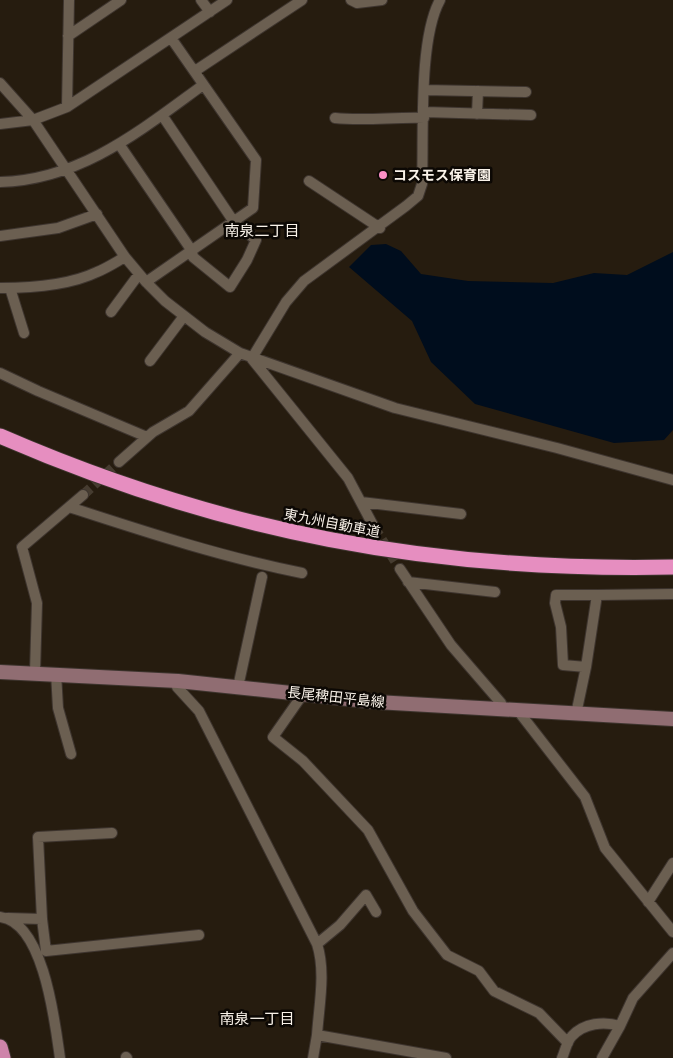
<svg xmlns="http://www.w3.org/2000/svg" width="673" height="1058" font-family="Arial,'Noto Sans JP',sans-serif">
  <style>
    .water { fill: #000d1d }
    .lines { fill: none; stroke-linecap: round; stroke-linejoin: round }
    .minor-tunnel { stroke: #463c30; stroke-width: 10; stroke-dasharray: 10 5; stroke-linecap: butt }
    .minor-casing { stroke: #3e352f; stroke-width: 12 }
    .secondary-casing { stroke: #3e352f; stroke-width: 16 }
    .trunk-casing { stroke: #3e352f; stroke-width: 17 }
    .motorway-casing { stroke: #3e352f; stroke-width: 17 }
    .minor { stroke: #6b5f51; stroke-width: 10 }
    .secondary { stroke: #906d72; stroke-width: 14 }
    .trunk { stroke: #ce84aa; stroke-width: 15 }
    .motorway { stroke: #e68ec0; stroke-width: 15 }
    .poi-dot { fill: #fb8fc5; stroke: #0c0804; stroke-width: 2 }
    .labels { text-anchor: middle; stroke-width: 5; stroke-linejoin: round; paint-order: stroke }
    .poi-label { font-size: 14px; font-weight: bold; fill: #f9f2e9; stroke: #0c0804; text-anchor: start }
    .street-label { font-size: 14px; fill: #f9f2e9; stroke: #0c0804 }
    .neighbourhood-label { font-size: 15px; fill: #f9f2e9; stroke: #0c0804 }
  </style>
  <rect width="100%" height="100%" fill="#261c0f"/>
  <path class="water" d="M386 244 401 251 421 274 468 281 553 283 594 273 627 275 673 252V430L664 440 614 443 475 404 431 362 412 321 349 267 371 245Z"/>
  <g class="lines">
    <path class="minor-tunnel" d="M83 495 119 462
      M374 527 400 569"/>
    <g class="minor-casing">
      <path id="minor" d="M201 0 210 12
        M351 0 357 3 382 0
        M68 36 121 0
        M195 71 302 0
        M0 83 33 120 125 257 146 282 165 301 205 332 240 353 395 408 557 448 673 480
        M424 90 526 92
        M67 107 69 0
        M425 112 531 115
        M477 114 478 91
        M335 118C363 121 395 117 424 118
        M0 124 33 120 67 107 227 0
        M119 144 192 251 193 257 230 287 247 260 256 240 234 222 162 115
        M309 181 380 228
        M0 182C81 180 141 130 203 85
        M0 236 58 228 97 214
        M146 282 253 208 256 160 171 38
        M0 288C30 288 70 285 97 272 107 268 116 262 125 257
        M10 288 24 333
        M111 312 139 274
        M252 358 286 302 304 281 406 206 418 196 422 184C424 136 418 40 440 0
        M252 359 348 478 374 527
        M150 361 184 316
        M0 373 38 391 147 437
        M119 462 153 432 189 411 240 353
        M361 502 461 514
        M69 507C146 532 222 557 302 573
        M400 569 451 645 501 703 502 711
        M408 582 495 592
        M586 667 563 665 561 627 555 603 556 595H597
        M35 672 37 603 22 547 83 495
        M56 673 58 708 71 754
        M178 681 177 687 199 711 317 944C326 972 319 1005 317 1035L446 1058
        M238 687 262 577
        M303 694 273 737 303 761 368 830 413 911 447 955 479 971 494 991 539 1013 568 1043
        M519 712 585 797 605 848 673 932
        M576 714 586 667 597 595 673 594
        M648 902 673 863
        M0 917C44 922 55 1023 60 1058
        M8 918 42 919 46 951 199 935
        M42 919 38 837 112 833
        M317 944 340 925 366 895 376 912
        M126 1057 127 1058
        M313 1058 317 1035
        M562 1058C565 1051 567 1041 572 1036 584 1023 604 1021 620 1026
        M602 1058 620 1026 633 998 673 953"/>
    </g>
    <g class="secondary-casing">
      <path id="secondary" d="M0 672 178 681 376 702 673 719"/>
    </g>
    <g class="trunk-casing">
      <path id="trunk" d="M0 1047 3 1058"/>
    </g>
    <g class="motorway-casing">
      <path id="motorway" d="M0 436C221 532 432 572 673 567"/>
    </g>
    <use href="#minor" class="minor"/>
    <use href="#secondary" class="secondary"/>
    <use href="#trunk" class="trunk"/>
    <use href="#motorway" class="motorway"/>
  </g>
  <circle class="poi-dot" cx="383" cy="175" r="5"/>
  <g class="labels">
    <g class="poi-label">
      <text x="393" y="180">コスモス保育園</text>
    </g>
    <g class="street-label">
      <text transform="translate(332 523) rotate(11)" y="5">東九州自動車道</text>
      <text transform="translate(336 697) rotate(6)" y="5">長尾稗田平島線</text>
    </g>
    <g class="neighbourhood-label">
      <text x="262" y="236">南泉二丁目</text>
      <text x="257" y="1024">南泉一丁目</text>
    </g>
  </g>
</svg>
